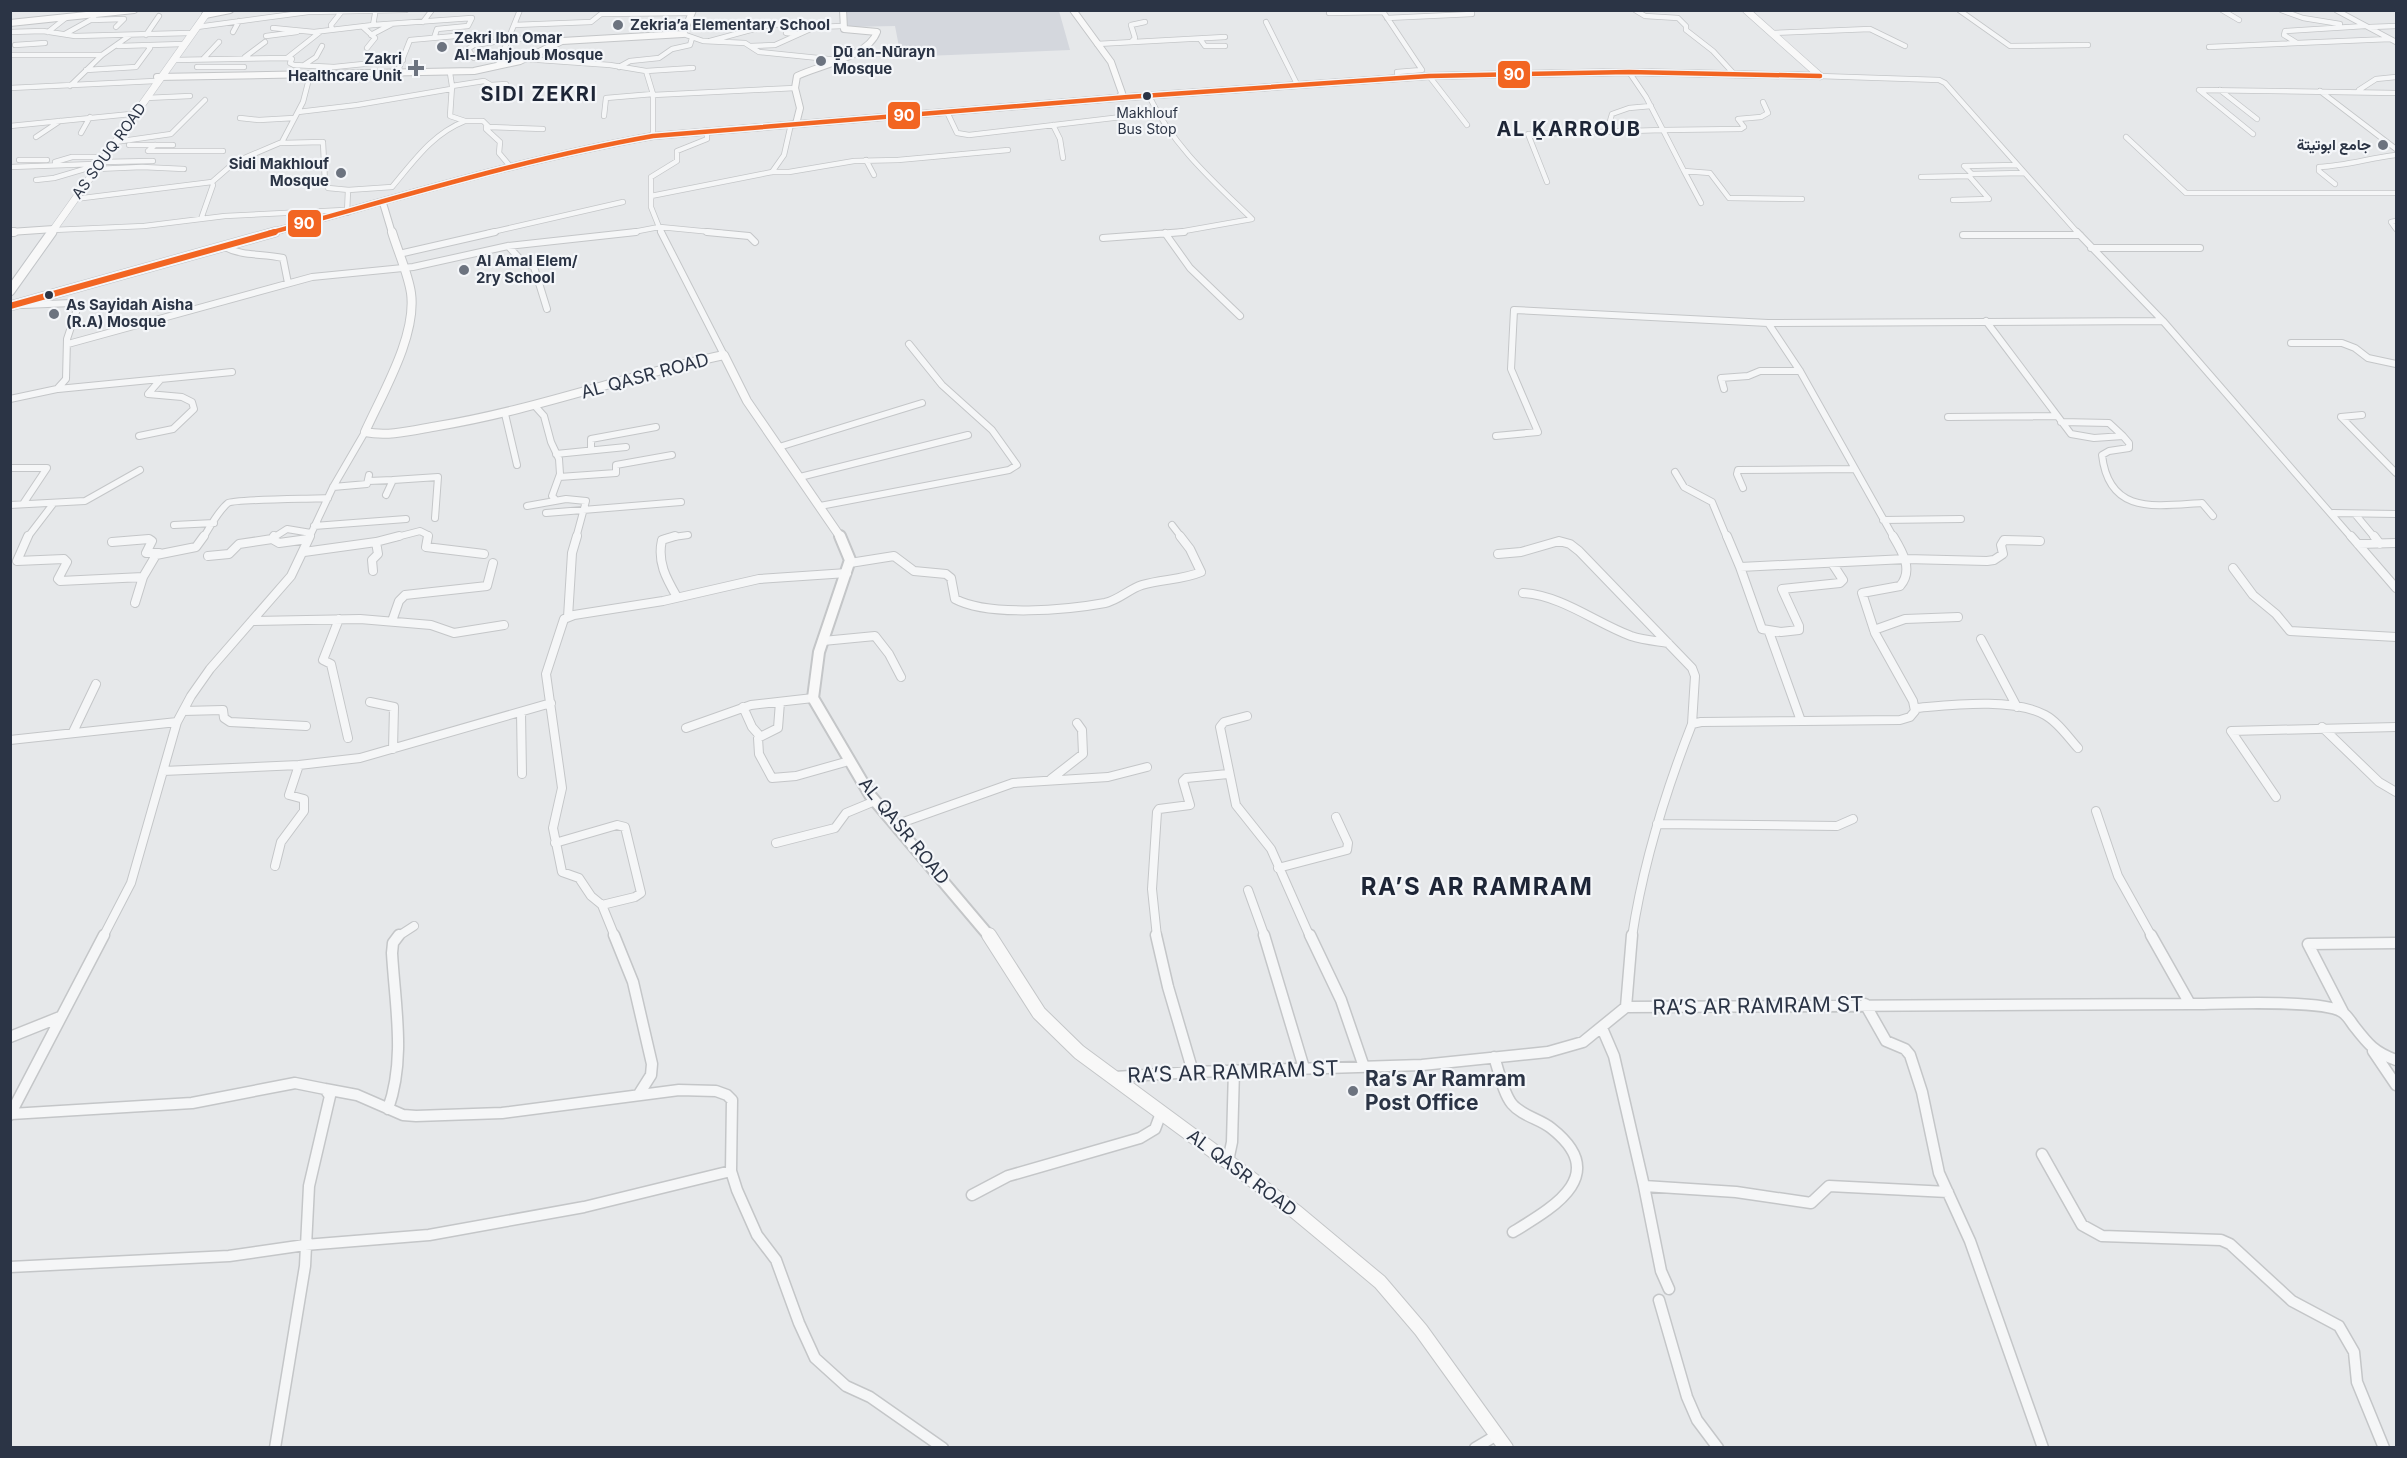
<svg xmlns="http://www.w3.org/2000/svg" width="2407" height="1458" font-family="Inter,Vazirmatn,sans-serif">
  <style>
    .built { fill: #d4d7dd }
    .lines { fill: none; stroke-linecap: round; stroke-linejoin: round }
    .street-far3-casing { stroke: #c4c6c8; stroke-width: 6 }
    .street-far2-casing { stroke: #c4c6c8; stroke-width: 8 }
    .street-far1-casing { stroke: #c4c6c8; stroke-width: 10 }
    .street-casing { stroke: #c4c6c8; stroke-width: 13 }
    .secondary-far3-casing { stroke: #c4c6c8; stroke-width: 8 }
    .secondary-far2-casing { stroke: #c4c6c8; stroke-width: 10 }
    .secondary-far1-casing { stroke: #c4c6c8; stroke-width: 14 }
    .secondary-casing { stroke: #c4c6c8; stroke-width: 16 }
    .primary-far1-casing { stroke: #c2c5c8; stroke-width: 8 }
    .primary-casing { stroke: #c2c5c8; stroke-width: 11 }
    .street-far3 { stroke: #f5f6f7; stroke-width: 4.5 }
    .street-far2 { stroke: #f5f6f7; stroke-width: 6 }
    .street-far1 { stroke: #f5f6f7; stroke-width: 8 }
    .street { stroke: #f5f6f7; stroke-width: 10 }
    .secondary-far3 { stroke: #f8f8f8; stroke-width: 6 }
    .secondary-far2 { stroke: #f8f8f8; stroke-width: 8 }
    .secondary-far1 { stroke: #f8f8f8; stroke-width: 10 }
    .secondary { stroke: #f8f8f8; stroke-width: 14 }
    .primary-far1 { stroke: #f8f8f8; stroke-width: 7 }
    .primary { stroke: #f8f8f8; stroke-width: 9 }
    .bus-1-far1-casing { stroke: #f4f6f9; stroke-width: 7 }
    .bus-1-casing { stroke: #f4f6f9; stroke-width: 10 }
    .bus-1-far1 { stroke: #f26522; stroke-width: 4.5 }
    .bus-1 { stroke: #f26522; stroke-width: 6 }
    .poi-dot { fill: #6c737f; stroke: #f4f6f9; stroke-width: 2 }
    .bus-dot { fill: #2b3445; stroke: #f4f6f9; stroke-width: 2 }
    .labels { text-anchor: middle; stroke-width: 4.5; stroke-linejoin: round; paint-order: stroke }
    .far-bus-label { font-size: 14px; fill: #2b3445; stroke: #f4f6f9 }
    .far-poi-label { font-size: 15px; font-weight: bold; fill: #2b3445; stroke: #f4f6f9; text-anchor: start }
    .far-street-label { font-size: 15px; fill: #2b3445; stroke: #f4f6f9 }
    .street-label { font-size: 18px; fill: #2b3445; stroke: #f4f6f9 }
    .far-district-label { font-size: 20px; font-weight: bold; letter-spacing: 1.5px; fill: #1d2536; stroke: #f4f6f9 }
    .near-street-label { font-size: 21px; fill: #2b3445; stroke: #f4f6f9 }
    .near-poi-label { font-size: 21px; font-weight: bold; fill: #2b3445; stroke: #f4f6f9; text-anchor: start }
    .district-label { font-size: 24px; font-weight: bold; letter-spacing: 1.5px; fill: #1d2536; stroke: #f4f6f9 }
    .line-badge { stroke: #f4f6f9; stroke-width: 2 }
    .badge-label { font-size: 16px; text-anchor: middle; font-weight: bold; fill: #fff }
  </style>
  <rect width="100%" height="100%" fill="#e6e8ea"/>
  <path class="built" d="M847 11H1059L1070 50 901 57 895 26 847 27Z"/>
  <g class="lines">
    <g class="street-far3-casing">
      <path id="street-far3" d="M1382 10 1422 70 1397 72 1398 78
        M1635 10 1645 16 1678 18 1686 26V30L1713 51 1735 75
        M1959 10 2010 46 2088 45
        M2222 10 2239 20
        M2281 10 2303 18 2340 24
        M2336 10 2396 42
        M1329 13 1383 12
        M375 14 373 25 472 18 468 26 437 29 434 38
        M1387 18 1472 14V10
        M91 20 124 19 116 27
        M423 22 432 10
        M1266 22 1297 84
        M790 23 786 33 799 34
        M514 25 591 22 601 14 692 13
        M197 27 308 12 406 10
        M363 27 375 38 367 48
        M2370 27 2396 26
        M273 28 314 32 373 25
        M332 30 331 25 342 11
        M10 32 43 31 75 36 189 33
        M48 32 67 17
        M233 32 239 21
        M1773 33 1870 29 1905 46
        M65 34 94 18
        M683 34 703 41 745 43 759 52 838 60
        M146 35 159 16
        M371 35 392 24
        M266 36 297 32
        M508 38 562 41
        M1200 39 1205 46H1225
        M710 41 769 25 810 23 815 27
        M1131 42 1135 38 1131 25 1145 22
        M2297 43 2390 39
        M1097 44 1225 37
        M15 45 45 43
        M118 46 183 44
        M750 46 775 45 815 27 843 26
        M2209 47 2297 43 2284 35 2285 31 2365 26
        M10 55H102
        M245 57 265 42
        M501 57 474 58 468 49 474 45 507 40
        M204 58 219 42
        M287 58 320 32
        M525 59 610 65 646 71 693 68
        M174 60 287 58 292 59 290 63 294 65 334 67 403 60
        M499 62 520 10
        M304 65 316 57 322 46
        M197 67H244
        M619 67 630 61 659 58 672 49 690 45 692 38
        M86 70 136 67 150 48 148 46
        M646 71 653 94V136
        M1629 72 1646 97 1663 130 1741 129 1744 127 1738 119 1761 117 1768 113 1763 102
        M397 73 410 40 455 36
        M450 73 452 86 450 116 465 121H483L489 127 543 129
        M1429 76 1467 125
        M1819 76 1939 80 1945 83 2078 233
        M70 86 102 55 129 36
        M452 86 484 81 491 85 506 84 510 91
        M10 88 155 81
        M2220 90 2257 119
        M2359 90 2376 79 2396 77
        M2320 91 2396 149
        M653 95 795 88
        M1149 96C1173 146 1213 181 1252 219L1173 233
        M146 98 190 96
        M298 112 357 105 451 89
        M947 112 957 133 969 135 1155 113
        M604 116 606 98 653 94
        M240 118 259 120 294 118
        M1053 125 1060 139 1063 158
        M10 126 131 114
        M486 126V129L500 142 499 153 510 166
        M1615 131 1610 121 1612 114 1629 108 1651 106
        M81 133 90 117
        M2253 134 2199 90 2396 93
        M36 137 60 121
        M2126 137 2186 193H2396
        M115 142 171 134 205 100
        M281 143 323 142 325 183 328 188 349 190
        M129 145H173
        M155 145 148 151H223
        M19 160H47
        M866 160 874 175
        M55 162 72 157H100
        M101 162 153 161
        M10 167 95 164
        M96 169 142 167 184 169
        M1684 171 1701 203
        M772 172 784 155 791 124
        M1972 174 1964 166 2017 165
        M1921 177 1969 176
        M36 180 54 178 88 168
        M1547 182 1528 134 1663 130 1684 171 1710 173 1729 198 1802 199
        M2335 184 2319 171V167C2345 166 2370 158 2396 155
        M651 196 772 172H789L854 161 898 160 1008 150
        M75 199 212 182 235 162 282 142 303 102 310 75
        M1953 200 1989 199 1969 176 1972 174 2024 173
        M347 213 348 190 392 187C414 161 432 134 465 121
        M201 219 213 185
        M2396 221 2391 222 2396 229
        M659 227 651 207V177L677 161V151L707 139V131
        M660 227 722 233
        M53 230 144 226 225 216 345 210
        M488 233 623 202
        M628 233 659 227 662 233"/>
    </g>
    <g class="street-far2-casing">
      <path id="street-far2" d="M661 232 724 355
        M707 232 749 236 755 242
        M2077 232 2163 321 2352 538
        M1165 233 1190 268 1240 316
        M1963 235H2080
        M1103 238 1184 232
        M508 246 522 261 534 267 547 309
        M225 247C244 257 262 253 283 258L288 283
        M2091 248H2200
        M399 254 495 232
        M1986 321 2071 434 2094 438 2123 436 2129 443V448L2109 451 2102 455C2109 515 2155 506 2202 503L2213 516
        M2291 343H2342L2355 348 2368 358 2396 364
        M68 344 312 277 413 267 508 246 636 232
        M58 389 232 372
        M1724 389 1721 378 1748 376 1760 371H1800
        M10 399 57 389 66 379 67 339 78 306 72 303 23 305
        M535 406 544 416 551 442 559 459 560 474 552 496 555 499
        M505 414 517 465
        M2362 415 2341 417 2396 473
        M1948 417 2056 416
        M2061 422 2109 423 2123 436
        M139 436 173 429 194 409 192 402 182 397 148 394 161 379
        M1496 436 1538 432 1511 369 1514 310 1768 323
        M779 447 922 403
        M591 450V439L656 427
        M556 454 626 447
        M10 468H47L23 504
        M1675 472 1684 487 1712 502 1727 538
        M559 477 616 473V465L672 455
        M800 477 968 435
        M393 480 438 477 435 518
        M368 481 393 480 386 495
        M333 487 367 484 369 475
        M1743 488 1737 474 1738 470 1855 469
        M10 505 85 501 140 470
        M527 506 566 499 586 501 576 538
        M820 506 1009 470 1017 465 992 430 942 385 909 344
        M546 513 681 502
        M2333 513 2396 514
        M2355 514 2375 538
        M1883 520 1961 519
        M174 525 214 523
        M1172 525 1182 538
        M314 526 406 519
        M27 538 53 504
        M203 538C210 527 218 511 228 503 234 499 314 499 328 498
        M273 538 287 529 311 533
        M309 538 333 487 365 432
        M393 538 420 531 428 535V538
        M666 538 688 535
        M1894 538 1800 371 1768 323 2163 321"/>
    </g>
    <g class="street-far1-casing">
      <path id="street-far1" d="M28 536 17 561 64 559 67 562 58 579 60 581 143 577
        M274 536 272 539 279 543 308 539
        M428 536 426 547 484 554
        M675 536 662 540C657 562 666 578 677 597
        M1727 536 1740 567 1906 559 1987 561 1994 560 2003 554 2001 545 2004 540 2040 541
        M2351 536 2396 588
        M2374 536 2380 544
        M112 542 149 539 152 541 146 553H159
        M376 542 399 536
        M2358 544 2396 543
        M304 552 376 542 378 554 372 560 373 571
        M1498 554 1521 552 1559 541 1570 544 1579 551 1692 668 1695 676 1692 724
        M208 556 229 554 239 544 272 539
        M850 563 894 556 914 571 946 574 951 578 955 599C989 617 1067 610 1105 603 1119 600 1129 589 1142 585 1162 579 1182 580 1201 572L1190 549 1180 536
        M1740 567 1762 629 1781 632 1799 630V626L1782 589 1840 583 1843 580 1832 563
        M2233 568 2253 595 2276 614 2290 631 2396 637
        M1523 593C1563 596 1594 622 1631 636 1643 640 1656 641 1668 643
        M135 603 143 577 156 555 196 547 204 536
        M568 617 572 553 577 536
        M339 619 323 660 331 664 348 738
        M252 621 360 619 431 625 454 633 504 625
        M392 621 399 601 405 595 487 586 493 563
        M1874 630 1905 619 1958 617
        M1769 632 1801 721
        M1981 639 2017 707
        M823 641 875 636 889 654 901 677
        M370 702 394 707 393 749
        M780 702 778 728 758 738 759 754 772 778 796 776 849 761
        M743 707 752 727 759 735
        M1915 708C1951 705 2012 697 2045 715 2058 722 2068 737 2078 748
        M183 711 223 710 224 718 230 722 306 726
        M521 712 522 774
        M1247 716 1224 722 1220 727 1236 805 1271 849 1310 937
        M2322 727 2379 782 2396 792
        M686 728 751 705 813 698
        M73 732 96 684
        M10 740 177 722
        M163 771 299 765 360 758 551 703
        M1051 779 1083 754 1082 730 1077 723
        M2276 797 2231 731 2396 727
        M2096 811 2118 876 2152 937
        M1657 824 1837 826 1853 819
        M895 825 1013 783 1108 777 1147 767
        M555 843 617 825 625 827 641 893 635 897 602 905
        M776 843 835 828 846 813 875 801
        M275 866 281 842 304 811V799L289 795 299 765
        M1278 868 1347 850 1348 843 1336 817
        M1248 890 1265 937
        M103 937 131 883 177 722 191 696 210 669 291 576 310 536
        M397 937 414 926
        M615 937 602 905 591 896 579 878 562 872 553 828 562 788 546 674 564 619 574 615 663 601 759 579 847 573
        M1157 937 1152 889 1157 812 1159 809 1190 805 1183 781 1186 778 1228 774
        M1632 937C1643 863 1665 793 1692 724L1701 722 1900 720 1910 717 1915 711 1913 701 1875 633 1862 593 1900 586C1914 570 1902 551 1893 536"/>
    </g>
    <g class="street-casing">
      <path id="street" d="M614 935 633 982 652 1064 651 1075 639 1094
        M1156 935 1168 987 1193 1072
        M1264 935 1304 1068
        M1310 935 1341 1000 1364 1067
        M2151 935 2190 1004
        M1865 1004 1886 1041 1905 1049 1910 1055 1922 1092 1939 1173 1970 1241 2043 1448
        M1626 1007 1632 935
        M2343 1012 2308 944 2396 943
        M1602 1028 1614 1056 1644 1186 1736 1192 1811 1203 1829 1186 1948 1192
        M10 1037 60 1017
        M2373 1051 2396 1085
        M1494 1057C1499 1071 1503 1093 1512 1104 1522 1116 1540 1119 1551 1128 1611 1175 1554 1207 1513 1232
        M1115 1077 1193 1072 1422 1065 1548 1052 1583 1042 1626 1007 2190 1004C2218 1004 2324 999 2342 1012 2347 1015 2351 1022 2354 1026 2368 1044 2374 1052 2396 1060
        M325 1089 357 1095 403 1115 416 1116 502 1113 679 1090 716 1091 727 1095 732 1100 731 1171 737 1190 757 1235 776 1260 799 1323 815 1358 846 1386 870 1397 943 1448
        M388 1109C406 1058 395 1006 392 953L393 943 399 935
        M11 1114 192 1103 295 1083 325 1089 330 1096 309 1186 305 1266 275 1448
        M10 1115 104 935
        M2042 1154 2082 1225 2102 1236 2221 1240 2230 1244 2292 1301 2339 1326 2354 1352 2357 1382 2384 1448
        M1228 1161 1232 1142 1234 1070
        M1644 1186 1661 1271 1669 1289
        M972 1195 1008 1176 1140 1138 1155 1129 1161 1113
        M10 1267 229 1256 305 1245 429 1235 584 1207 731 1171
        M1659 1300 1687 1397 1697 1420 1718 1448
        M1475 1448 1497 1435"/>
    </g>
    <g class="secondary-far3-casing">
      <path id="secondary-far3" d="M1073 10 1111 62 1122 93 1120 97
        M205 15 230 10
        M10 23 134 10
        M157 77 474 71 520 61 562 41 683 34 693 10
        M796 124 800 108 795 88 797 76C820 65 868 57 877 32L844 29 843 10
        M383 203 392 233
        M10 232 54 229"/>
    </g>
    <g class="secondary-far2-casing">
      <path id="secondary-far2" d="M10 232H14
        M392 232C398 252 408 273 411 293 417 336 382 394 365 432 389 437 414 430 438 426 535 410 628 375 724 355L747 401 841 538"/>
    </g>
    <g class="secondary-far1-casing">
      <path id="secondary-far1" d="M840 536 850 560 819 652 813 698 870 795 990 937"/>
    </g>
    <g class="secondary-casing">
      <path id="secondary" d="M989 935 1039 1013 1079 1052 1296 1212 1380 1282 1421 1330 1506 1448"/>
    </g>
    <g class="primary-far1-casing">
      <path id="primary-far1" d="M1746 10 1820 76
        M51 233 209 10
        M269 233C397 198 523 159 653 136L1128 97 1429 76 1629 72 1820 76"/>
    </g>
    <g class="primary-casing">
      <path id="primary" d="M10 291 52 232
        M10 306 275 232"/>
    </g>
    <use href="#street-far3" class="street-far3"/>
    <use href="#street-far2" class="street-far2"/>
    <use href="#street-far1" class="street-far1"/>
    <use href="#street" class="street"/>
    <use href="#secondary-far3" class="secondary-far3"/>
    <use href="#secondary-far2" class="secondary-far2"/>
    <use href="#secondary-far1" class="secondary-far1"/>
    <use href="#secondary" class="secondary"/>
    <use href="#primary-far1" class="primary-far1"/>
    <use href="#primary" class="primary"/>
    <g class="bus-1-far1-casing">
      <path id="bus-1-far1" d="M269 233C397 198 523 159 653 136L1128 97 1429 76 1629 72 1820 76"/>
    </g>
    <g class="bus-1-casing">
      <path id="bus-1" d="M10 306 275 232"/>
    </g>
    <use href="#bus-1-far1" class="bus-1-far1"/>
    <use href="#bus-1" class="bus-1"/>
  </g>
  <g class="poi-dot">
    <circle cx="618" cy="25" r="6"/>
    <circle cx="442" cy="47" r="6"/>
    <circle cx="821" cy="61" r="6"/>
    <path d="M413 59h6v6h6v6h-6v6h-6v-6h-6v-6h6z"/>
    <circle cx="2383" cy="145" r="6"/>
    <circle cx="341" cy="173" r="6"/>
    <circle cx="464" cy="270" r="6"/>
    <circle cx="54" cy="314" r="6"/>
    <circle cx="1353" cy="1091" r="6"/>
  </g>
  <g class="bus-dot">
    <circle cx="1147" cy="96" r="5"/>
    <circle cx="49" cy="295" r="5"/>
  </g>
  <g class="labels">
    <g class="far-bus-label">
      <text x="1147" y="118">Makhlouf<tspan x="1147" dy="16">Bus Stop</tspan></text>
    </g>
    <g class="far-poi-label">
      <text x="630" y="30">Zekria’a Elementary School</text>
      <text x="454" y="43">Zekri Ibn Omar<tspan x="454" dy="17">Al-Mahjoub Mosque</tspan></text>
      <text x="833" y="57">Ḏū an-Nūrayn<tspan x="833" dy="17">Mosque</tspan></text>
      <text x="402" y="64" text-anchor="end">Zakri<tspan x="402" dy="17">Healthcare Unit</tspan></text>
      <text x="2371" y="150" text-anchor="end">جامع ابوتيتة</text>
      <text x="329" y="169" text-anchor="end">Sidi Makhlouf<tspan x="329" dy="17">Mosque</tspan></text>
      <text x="476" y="266">Al Amal Elem/<tspan x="476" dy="17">2ry School</tspan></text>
      <text x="66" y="310">As Sayidah Aisha<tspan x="66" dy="17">(R.A) Mosque</tspan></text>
    </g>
    <g class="far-street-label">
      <text transform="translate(109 151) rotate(-54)" y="5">AS SOUQ ROAD</text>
    </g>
    <g class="street-label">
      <text transform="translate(645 376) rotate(-15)" y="6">AL QASR ROAD</text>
      <text transform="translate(904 831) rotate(51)" y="6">AL QASR ROAD</text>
      <text transform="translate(1242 1173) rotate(37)" y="6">AL QASR ROAD</text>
    </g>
    <g class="far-district-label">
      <text x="539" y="101">SIDI ZEKRI</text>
      <text x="1569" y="136">AL ḴARROUB</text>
    </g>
    <g class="near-street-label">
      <text transform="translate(1758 1006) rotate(-1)" y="7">RA’S AR RAMRAM ST</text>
      <text transform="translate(1233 1072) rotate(-2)" y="7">RA’S AR RAMRAM ST</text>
    </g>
    <g class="near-poi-label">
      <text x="1365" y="1086">Ra’s Ar Ramram<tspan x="1365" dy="24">Post Office</tspan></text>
    </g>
    <g class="district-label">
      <text x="1477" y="895">RA’S AR RAMRAM</text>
    </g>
  </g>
  <g class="line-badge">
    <rect x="1497" y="60" width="34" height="29" rx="6" fill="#f26522"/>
    <rect x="887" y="101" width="34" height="29" rx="6" fill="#f26522"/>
    <rect x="287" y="209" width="35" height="29" rx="6" fill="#f26522"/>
  </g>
  <g class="badge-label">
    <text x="1514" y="80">90</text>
    <text x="904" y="121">90</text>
    <text x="304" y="229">90</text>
  </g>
  <rect width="2407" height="1458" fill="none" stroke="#2b3445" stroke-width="24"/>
</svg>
